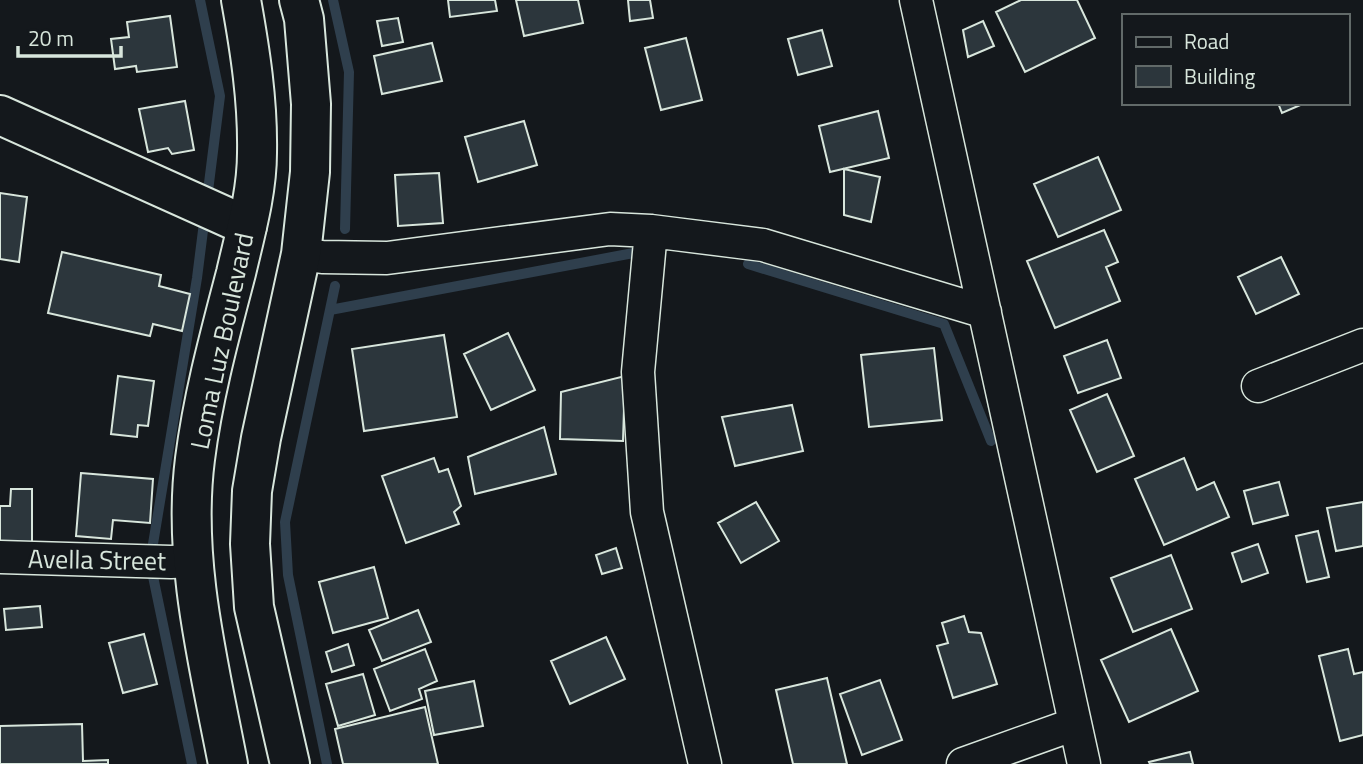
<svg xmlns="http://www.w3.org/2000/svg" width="1363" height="764" font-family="'Titillium Web',sans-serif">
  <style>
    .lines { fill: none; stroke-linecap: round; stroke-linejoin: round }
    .stream { stroke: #2f3f4d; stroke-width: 10 }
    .building { fill: #2c363c; stroke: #d8e6dc; stroke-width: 2 }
    .street-casing { stroke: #d8e6dc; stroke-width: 35 }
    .secondary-casing { stroke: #d8e6dc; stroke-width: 42 }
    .highway-casing { stroke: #d8e6dc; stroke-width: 42 }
    .street { stroke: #14181c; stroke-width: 32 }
    .secondary { stroke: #14181c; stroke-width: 38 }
    .highway { stroke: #14181c; stroke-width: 38 }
    .labels { text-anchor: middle; stroke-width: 5; stroke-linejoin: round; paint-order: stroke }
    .street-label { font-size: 26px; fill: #d8e6dc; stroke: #14181c }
  </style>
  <rect width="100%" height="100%" fill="#14181c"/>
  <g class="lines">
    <path class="stream" d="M333 0 349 72 345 229
      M748 264 944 324 991 441
      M330 310 644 251
      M192 764 150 562 197 278 220 96 200 0
      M327 764 288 575 285 522 335 286"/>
  </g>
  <path class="building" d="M448 0H495L497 11 450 17Z
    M516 0H578L583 23 524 36Z
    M628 0H650L653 18 630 21Z
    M1021 0H1077L1095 38 1025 72 996 12Z
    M170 16 177 67 137 72 136 66 115 69 111 39 129 37 127 22Z
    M398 18 403 42 382 46 377 21Z
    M983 21 994 46 968 57 963 30Z
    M822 30 832 66 798 75 788 39Z
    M686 38 702 100 661 110 645 48Z
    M432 43 442 81 382 94 374 56Z
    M185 101 194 150 172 154 168 148 148 152 139 109Z
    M1278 103H1305L1282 113Z
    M878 111 889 158 830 172 819 126Z
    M524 121 537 165 478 182 465 137Z
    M1098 157 1121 210 1058 237 1034 184Z
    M844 169 880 177 871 222 844 215Z
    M439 173 443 223 398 226 395 175Z
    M0 193 27 197 19 262 0 259Z
    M1104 230 1118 262 1106 267 1120 301 1055 328 1027 261Z
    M62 252 161 275 159 286 190 294 182 331 153 324 150 336 48 313Z
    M1281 257 1299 294 1256 314 1238 277Z
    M508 333 535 390 491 410 464 354Z
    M444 335 457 417 364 431 352 349Z
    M1107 340 1121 378 1078 393 1064 356Z
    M934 348 942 420 869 427 861 355Z
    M118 376 154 381 148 426 138 425 137 437 111 434Z
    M625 376 623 441 560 439 561 392Z
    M1107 394 1134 456 1097 472 1070 410Z
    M792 405 803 451 735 466 722 417Z
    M544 427 556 474 475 494 468 457Z
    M434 458 439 472 448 469 461 506 454 512 459 524 406 543 382 476Z
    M1184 458 1197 490 1214 482 1229 517 1164 545 1135 479Z
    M81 473 153 479 150 523 113 520 111 539 76 536Z
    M1279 482 1288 515 1253 524 1244 491Z
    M11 489H32V548L0 547V506H10Z
    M756 502 779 541 741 563 718 523Z
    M1363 502V546L1336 551 1327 508Z
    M1318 531 1329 577 1307 582 1296 536Z
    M1258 544 1268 573 1242 582 1232 553Z
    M616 548 622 568 602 574 596 555Z
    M1171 555 1192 609 1133 632 1111 578Z
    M374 567 388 618 333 633 319 582Z
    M40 606 42 627 6 630 4 609Z
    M418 610 431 642 382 661 369 630Z
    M964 616 969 632 981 633 997 684 953 698 937 646 948 643 942 623Z
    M1171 629 1198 691 1129 722 1101 660Z
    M144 634 157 684 123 693 109 643Z
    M606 637 625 679 570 704 551 661Z
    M348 644 354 665 332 672 326 652Z
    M425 649 437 681 419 689 422 699 390 711 374 669Z
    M1348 649 1354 674 1363 672V735L1340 741 1319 656Z
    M363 674 375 715 338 726 326 684Z
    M827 678 847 764H793L776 690Z
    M880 680 902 740 862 755 840 694Z
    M474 681 483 726 434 735 425 691Z
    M425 707 438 764H343L335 729Z
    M82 724 83 761 108 760V764H0V726Z
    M1190 752 1193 764H1150L1149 762Z"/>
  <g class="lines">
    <g class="street-casing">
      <path id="street" d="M916 0 1084 764
        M651 231 638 372 647 512 705 764
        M301 254 322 257 387 258 610 229 651 231 763 245 985 312
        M1258 386 1363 345
        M0 557 171 562 193 561
        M963 764 1075 724"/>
    </g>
    <g class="secondary-casing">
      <path id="secondary" d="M0 115 247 226"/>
    </g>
    <g class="highway-casing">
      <path id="highway" d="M228 764C209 665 182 561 195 459 203 396 220 334 236 273 245 234 257 193 257 153 258 101 250 50 241 0
        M290 764 254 607 250 544 252 491 261 438 301 254 310 172 311 104 304 19 299 0"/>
    </g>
    <use href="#street" class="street"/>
    <use href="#secondary" class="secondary"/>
    <use href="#highway" class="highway"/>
  </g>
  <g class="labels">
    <g class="street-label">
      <text transform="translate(222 341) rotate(-78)" y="9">Loma Luz Boulevard</text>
      <text transform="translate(97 560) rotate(1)" y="9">Avella Street</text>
    </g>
  </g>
  <rect x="1122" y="14" width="228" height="91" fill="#14181c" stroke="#626a69" stroke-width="2"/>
  <rect x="1136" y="37" width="35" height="10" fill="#14181c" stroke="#626a69" stroke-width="2"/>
  <text x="1184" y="49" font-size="21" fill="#d8e6dc">Road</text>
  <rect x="1136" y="66" width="35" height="21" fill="#2c363c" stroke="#626a69" stroke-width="2"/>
  <text x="1184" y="84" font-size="21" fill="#d8e6dc">Building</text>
  <path d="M18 46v10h103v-10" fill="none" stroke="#d8e6dc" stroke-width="3.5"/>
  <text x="28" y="46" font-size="21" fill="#d8e6dc" stroke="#14181c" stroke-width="5" paint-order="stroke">20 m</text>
</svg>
